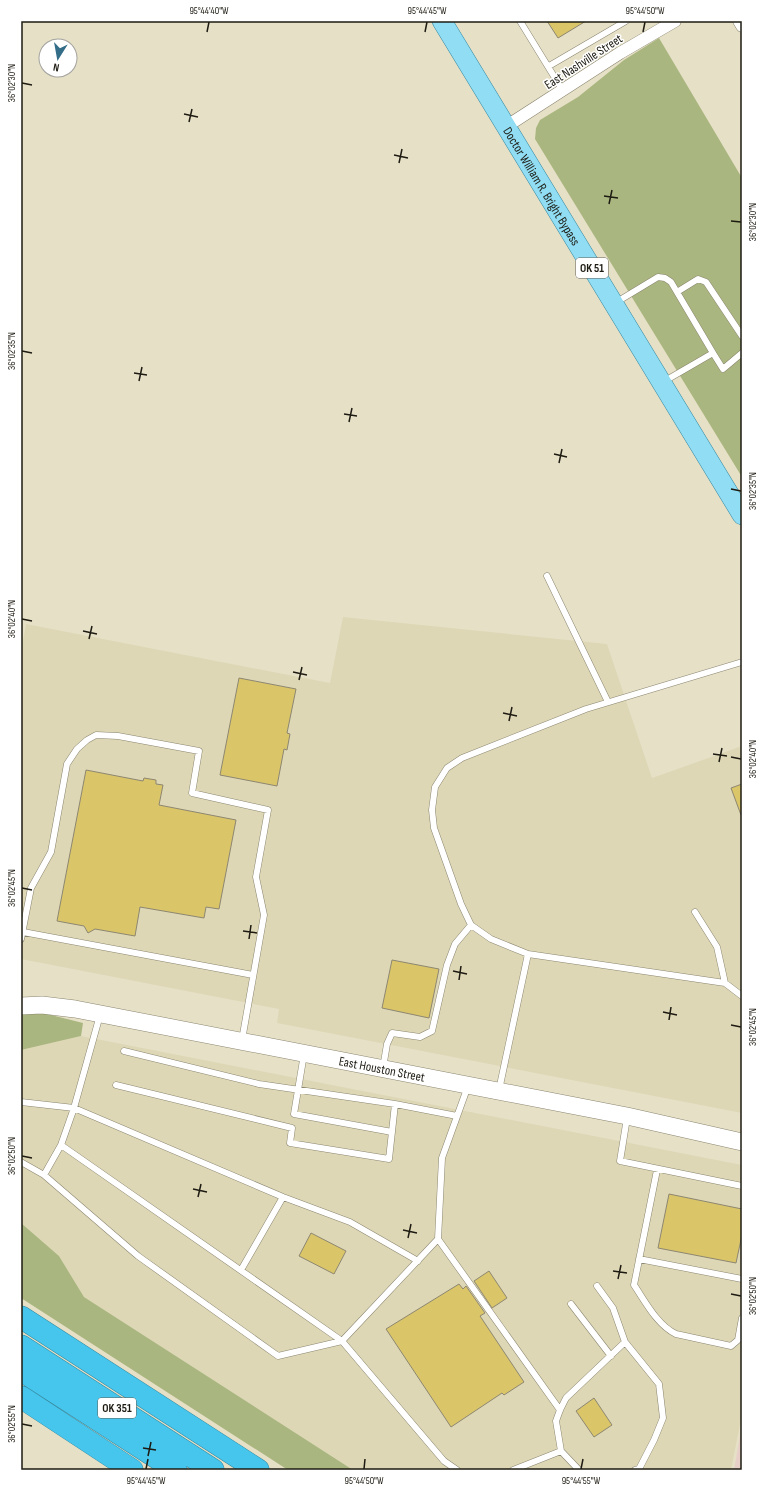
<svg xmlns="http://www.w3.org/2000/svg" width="763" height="1491" font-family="'Sofia Sans Condensed',sans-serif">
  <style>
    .commercial { fill: #e8d0c8 }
    .built { fill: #ded7b6 }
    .green { fill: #aab67f }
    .building { fill: #dac568; stroke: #8d8771 }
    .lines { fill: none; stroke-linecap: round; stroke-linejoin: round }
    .lane-casing { stroke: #8b8670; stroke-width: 7 }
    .street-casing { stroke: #8b8670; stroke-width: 13 }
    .secondary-casing { stroke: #8b8670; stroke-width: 18 }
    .primary-casing { stroke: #388aa0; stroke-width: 20 }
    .highway-casing { stroke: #388aa0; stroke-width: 23 }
    .lane { stroke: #fff; stroke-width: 6 }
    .street { stroke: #fff; stroke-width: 12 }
    .secondary { stroke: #fff; stroke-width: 17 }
    .primary { stroke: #90ddf4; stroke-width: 19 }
    .highway { stroke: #46c6ed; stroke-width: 22 }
    .ticks { fill: none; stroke: #1d1b12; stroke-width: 1.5 }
    .labels { text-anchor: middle; stroke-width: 3; stroke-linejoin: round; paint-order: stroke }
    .shield { fill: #fff; stroke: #615f59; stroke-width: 1 }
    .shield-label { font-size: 12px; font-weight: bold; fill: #1d1b12 }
    .street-label { font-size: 13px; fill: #1d1b12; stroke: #fff }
    .neatline { fill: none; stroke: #1d1b12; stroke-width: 1.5 }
    .ticks-label { font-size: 10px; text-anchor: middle; fill: #1d1b12 }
  </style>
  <rect width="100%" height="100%" fill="#e6e0c7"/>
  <path class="commercial" d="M742 1424V1470H734Z"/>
  <path class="built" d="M343 617 607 644 652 778 742 746V1113L277 1023 279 1009 21 959V652L26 624 330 683Z
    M81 1036 742 1165V1414L731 1470H353L84 1297 59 1256 21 1223V1050Z"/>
  <path class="green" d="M659 38 742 178V477L535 139 536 128 540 120 578 97 624 60Z
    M35 1011 83 1023 81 1036 21 1050V1015Z
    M21 1223 59 1256 84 1297 353 1470H288L21 1298Z"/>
  <path class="building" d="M547 21H586L558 38Z
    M239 678 296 689 287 733 290 734 287 750 284 749 277 786 220 775Z
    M86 770 143 781 144 778 156 780V784L163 785 159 805 236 820 219 909 206 907 204 918 140 907 135 936 95 929 88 933 84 926 57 921Z
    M742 784V815H741L731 788Z
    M392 960 439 969 429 1018 382 1008Z
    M669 1194 742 1209V1235L736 1263 658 1248Z
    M311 1233 346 1251 334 1274 299 1256Z
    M489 1271 507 1298 492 1308 474 1281Z
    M459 1284 463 1289 466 1286 485 1313 480 1316 524 1382 504 1395 502 1393 451 1427 386 1329Z
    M594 1398 612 1425 594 1437 576 1411Z"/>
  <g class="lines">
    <g class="lane-casing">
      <path id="lane" d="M520 21 563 91
        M549 66 626 21
        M677 292 698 279 706 282 742 336
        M615 303 658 277 665 278 671 282 713 353 663 382
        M713 353 723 369 742 353
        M547 576 608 702
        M742 662 586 709 462 758 447 768 435 787 432 810 434 828 461 904 471 925 491 939 528 954 725 983 742 996
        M695 912 717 947 725 983
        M23 932 253 975
        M21 939 31 888 51 852 67 764 77 749 87 740 96 735 118 736 199 751 192 793 268 810 256 877 264 915 242 1040
        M100 1015 74 1108 61 1145 342 1341
        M124 1051 259 1084 395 1104 457 1116
        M304 1054 294 1114 392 1132
        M383 1068 387 1044 392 1033 420 1037 432 1031 447 965 455 944 471 925
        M116 1085 292 1128 290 1143 389 1159 395 1104
        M499 1090 528 954
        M21 1102 74 1108 283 1197 350 1222 418 1261
        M627 1118 620 1161 742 1186
        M21 1162 44 1175 61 1145
        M657 1170 634 1285C645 1301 657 1325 676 1334L731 1346 738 1340 742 1318
        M44 1175 138 1256 278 1356 342 1341
        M438 1239 560 1410
        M639 1259 742 1279
        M241 1270 283 1197
        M571 1304 611 1356
        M625 1342 659 1384 663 1418 654 1440 639 1469 635 1470
        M457 1470 444 1461 342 1341 438 1239 442 1158 468 1086
        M513 1470 561 1451
        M579 1470 561 1451 556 1421 560 1410 566 1398 625 1342 613 1308 597 1286"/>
    </g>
    <g class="street-casing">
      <path id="street" d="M739 21 742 26
        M507 126 620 53 675 21"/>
    </g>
    <g class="secondary-casing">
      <g id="secondary">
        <path id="s1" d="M21 1006 42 1005 75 1009 627 1116 742 1142"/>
      </g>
    </g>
    <g class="primary-casing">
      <g id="primary">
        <path id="s2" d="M442 21 742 515"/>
      </g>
    </g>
    <g class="highway-casing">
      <path id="highway" d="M21 1317 258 1470
        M21 1346 213 1470
        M21 1370 176 1470
        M21 1397 132 1470"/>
    </g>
    <use href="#lane" class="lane"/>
    <use href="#street" class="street"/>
    <use href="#secondary" class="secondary"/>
    <use href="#primary" class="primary"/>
    <use href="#highway" class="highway"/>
  </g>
  <path class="ticks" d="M207 32 209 22M425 32 427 22M643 32 645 22M22 83 32 85M184 114 198 117M189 122 192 109M394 155 408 158M399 163 402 149M604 196 618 198M609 204 612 190M731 221 741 222M22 351 32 353M134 373 147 375M139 381 142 367M344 414 357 416M349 422 352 408M554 454 567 457M559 463 562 449M731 489 741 491M22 619 32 621M83 631 97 634M89 639 92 626M293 672 307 675M299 680 302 667M503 713 517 716M509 721 512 707M713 754 727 756M731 757 741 759M719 762 722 748M22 888 32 890M243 931 257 933M249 939 251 925M453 971 467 974M459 980 461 966M663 1012 677 1015M669 1020 671 1007M731 1025 741 1027M22 1156 32 1158M193 1189 207 1192M198 1197 201 1184M403 1230 417 1233M408 1238 411 1224M613 1271 627 1273M618 1279 621 1265M731 1294 741 1296M22 1424 32 1426M143 1448 156 1450M148 1456 151 1442M146 1469 148 1459M364 1469 365 1459M581 1469 583 1459"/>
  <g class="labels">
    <g class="shield">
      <rect x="576" y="258" width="32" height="20" rx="3"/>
      <rect x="98" y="1398" width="38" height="20" rx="3"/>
    </g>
    <g class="shield-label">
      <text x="592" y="272">OK 51</text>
      <text x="117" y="1412">OK 351</text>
    </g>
    <g class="street-label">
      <text transform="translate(583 61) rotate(-33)" y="5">East Nashville Street</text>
      <text dy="5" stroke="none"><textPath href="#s2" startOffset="193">Doctor William R. Bright Bypass</textPath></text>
      <text dy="5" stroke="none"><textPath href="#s1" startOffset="367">East Houston Street</textPath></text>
    </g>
  </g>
  <rect width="763" height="1491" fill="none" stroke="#ffffff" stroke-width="44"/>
  <g transform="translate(58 58) rotate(191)"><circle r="19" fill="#ffffff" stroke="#a5a4a0"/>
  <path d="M0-3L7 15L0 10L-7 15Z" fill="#346d87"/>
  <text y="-6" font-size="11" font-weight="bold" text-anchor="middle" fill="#1d1b12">N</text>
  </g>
  <rect x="22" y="22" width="719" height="1447" class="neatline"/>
  <g class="ticks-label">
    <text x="209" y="14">95°44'40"W</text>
    <text x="427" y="14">95°44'45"W</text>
    <text x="645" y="14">95°44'50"W</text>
    <text transform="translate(11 83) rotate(-90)" y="4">36°02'30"N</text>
    <text transform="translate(752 222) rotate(-90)" y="4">36°02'30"N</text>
    <text transform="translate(11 351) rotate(-90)" y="4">36°02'35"N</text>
    <text transform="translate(752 491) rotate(-90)" y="4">36°02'35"N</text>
    <text transform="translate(11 619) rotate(-90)" y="4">36°02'40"N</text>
    <text transform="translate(752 759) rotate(-90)" y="4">36°02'40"N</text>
    <text transform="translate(11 888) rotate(-90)" y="4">36°02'45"N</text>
    <text transform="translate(752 1027) rotate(-90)" y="4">36°02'45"N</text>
    <text transform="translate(11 1156) rotate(-90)" y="4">36°02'50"N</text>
    <text transform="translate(752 1296) rotate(-90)" y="4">36°02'50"N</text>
    <text transform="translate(11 1424) rotate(-90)" y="4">36°02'55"N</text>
    <text x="146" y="1484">95°44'45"W</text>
    <text x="364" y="1484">95°44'50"W</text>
    <text x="581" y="1484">95°44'55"W</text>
  </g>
</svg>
